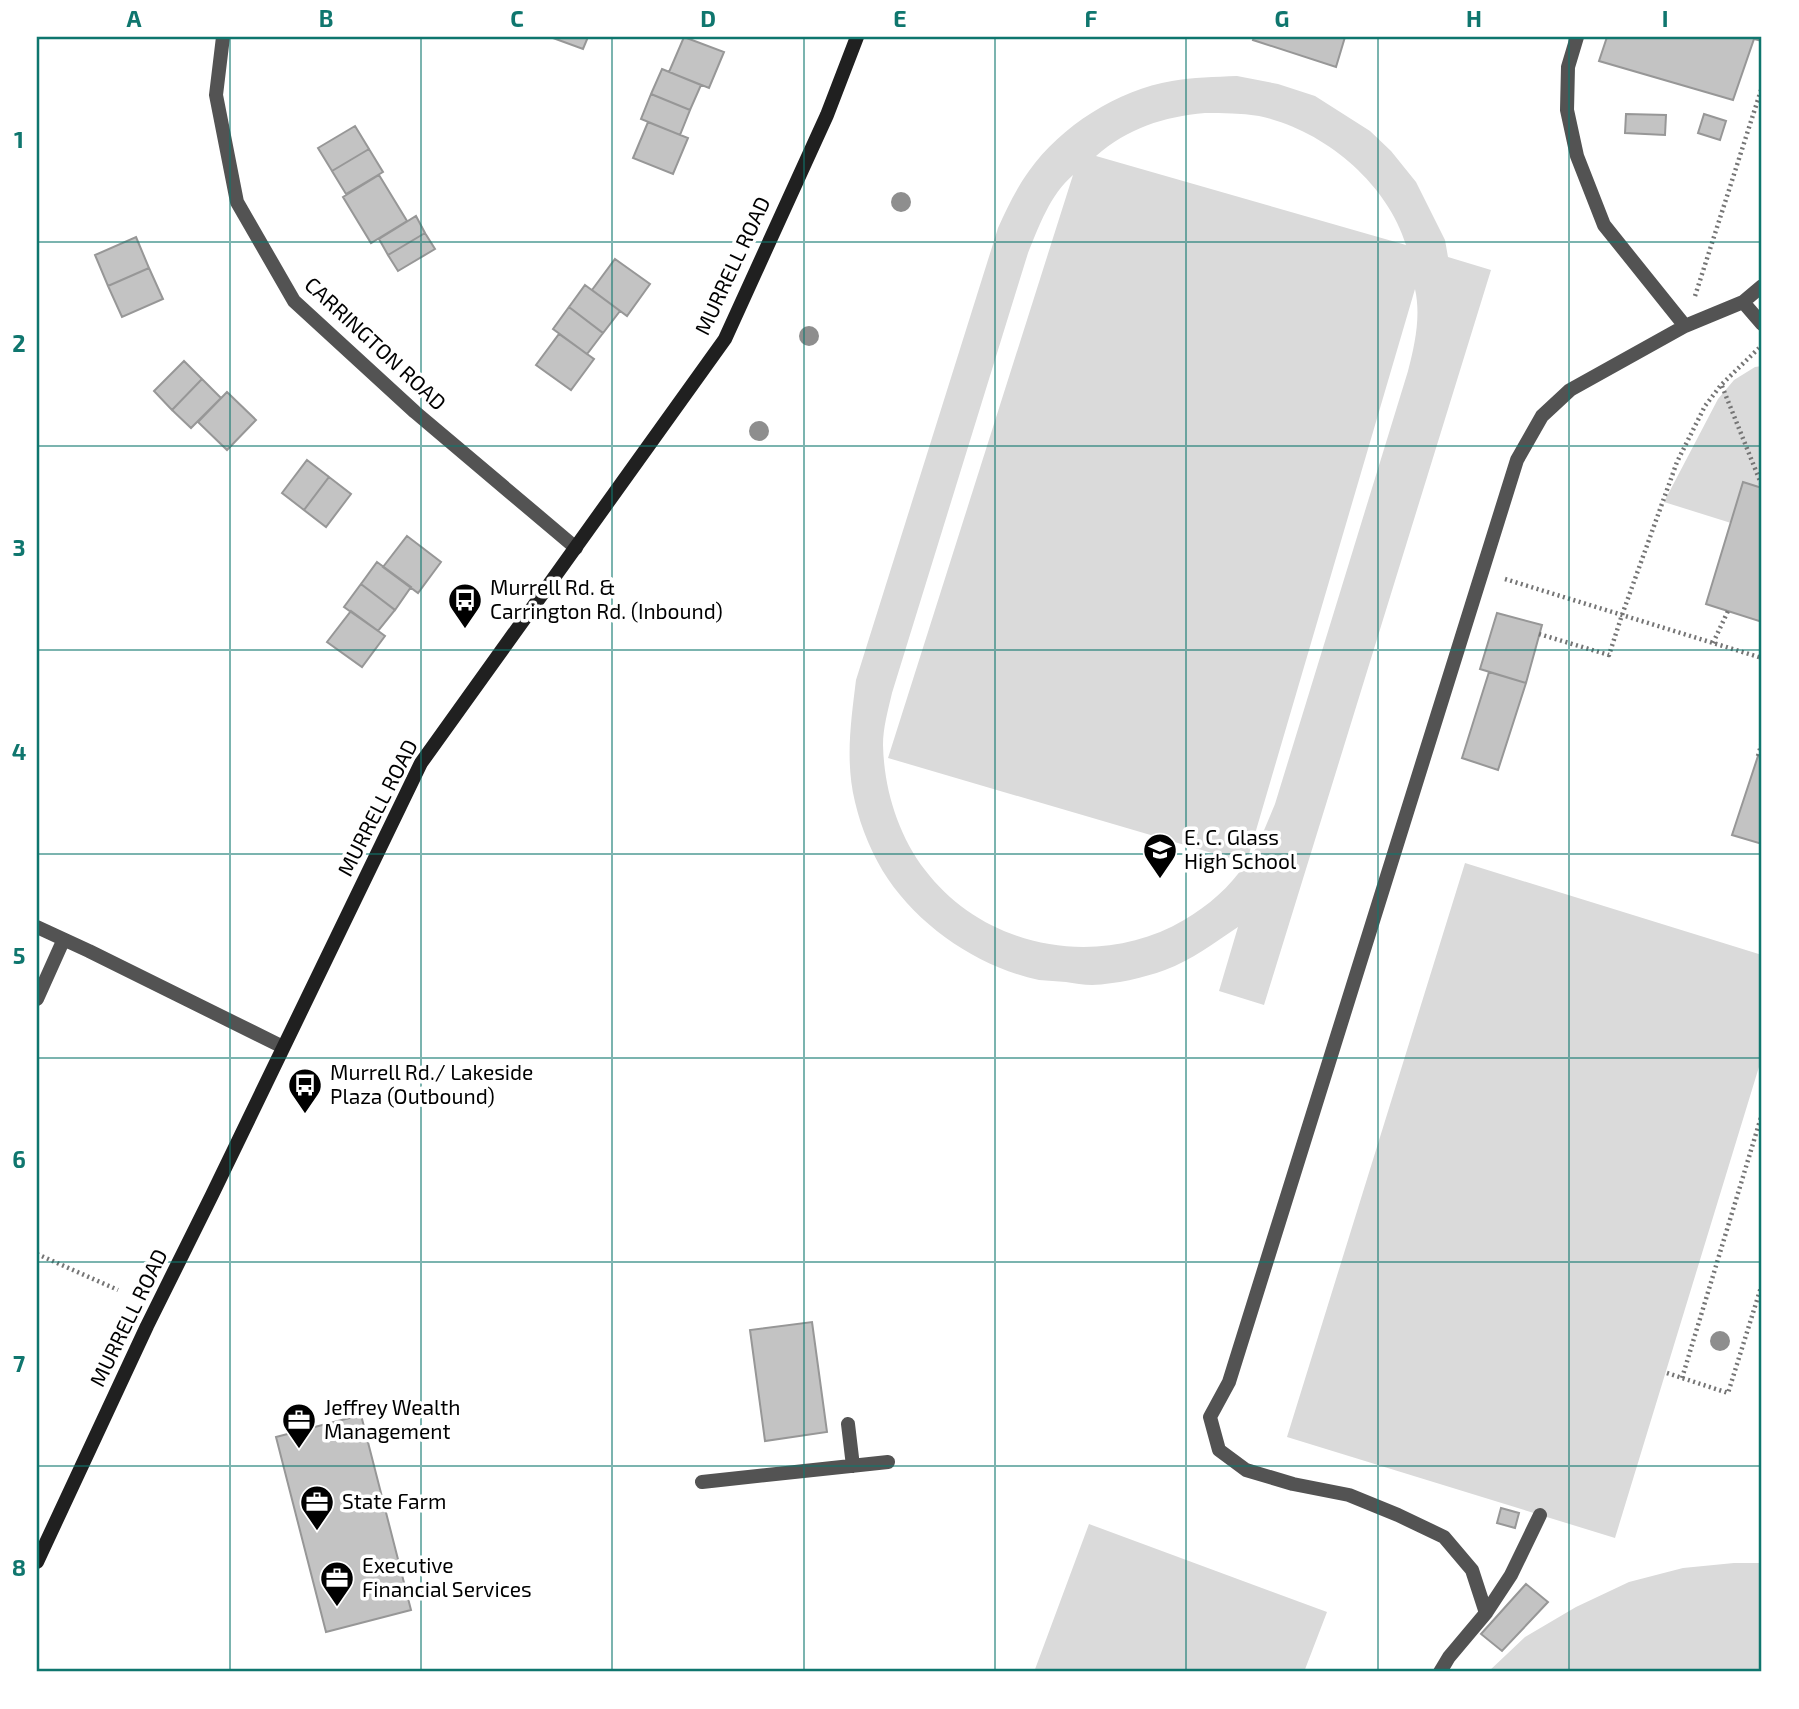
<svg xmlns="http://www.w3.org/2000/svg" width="1799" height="1709" font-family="'Exo 2',sans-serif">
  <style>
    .green { fill: #dadada; fill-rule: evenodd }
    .building { fill: #c3c3c3; stroke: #979797; stroke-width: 2 }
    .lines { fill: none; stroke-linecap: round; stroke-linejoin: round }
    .path { stroke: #757575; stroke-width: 4.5; stroke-dasharray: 2 3.5; stroke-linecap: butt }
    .lane { stroke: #535353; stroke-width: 14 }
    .street { stroke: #535353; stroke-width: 14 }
    .secondary { stroke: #202020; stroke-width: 14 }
    .tree { fill: #8e8e8e }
    .grid { fill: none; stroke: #0f766e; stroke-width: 2; stroke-opacity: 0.55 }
    .labels { text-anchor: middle; stroke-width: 7; stroke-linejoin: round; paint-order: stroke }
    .street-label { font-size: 21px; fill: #000; stroke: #fff }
    .poi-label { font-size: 21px; fill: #000; stroke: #fff; text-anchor: start }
    .neatline { fill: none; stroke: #0f766e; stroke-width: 2.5 }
    .grid-label { font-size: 23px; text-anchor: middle; font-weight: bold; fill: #0f766e }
  </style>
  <rect width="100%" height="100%" fill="#fff"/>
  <path class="green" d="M1237 76 1278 84 1315 96 1370 131 1391 151 1416 182 1445 240 1448 257 1491 270 1264 1005 1219 991 1238 927C1214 943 1192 960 1165 970 1143 978 1116 984 1092 985 1084 985 1074 983 1066 982 1057 981 1048 981 1039 980 981 968 922 929 888 879 873 857 861 828 855 802 845 761 851 721 856 680L998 228C1007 208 1016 189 1029 171 1061 126 1118 90 1172 81 1193 77 1215 77 1237 76ZM1205 113C1223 113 1241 113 1259 116 1322 129 1387 182 1406 245L1096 156C1128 128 1163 117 1205 113ZM1073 175 888 758 1246 863C1230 887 1208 906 1184 920 1099 970 985 949 925 870 898 835 884 789 883 745 883 728 888 710 892 693L1028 253C1039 226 1050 195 1073 175ZM1415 289C1421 316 1415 344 1408 371L1275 804 1257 847 1247 861Z
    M1762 366V488L1743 482 1731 523 1664 502 1718 399 1734 380 1755 367Z
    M1465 863 1762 955V1057L1615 1538 1287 1437Z
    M1089 1524 1327 1612 1304 1672H1034Z
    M1734 1563H1762V1672H1488L1525 1637 1576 1607 1629 1582 1683 1568Z"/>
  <path class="building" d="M553 37H588L583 49 553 38Z
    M684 37 724 52 709 88 669 72Z
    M1254 37H1345L1336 67 1253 40Z
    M1607 37H1762V41L1754 39 1733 100 1599 61Z
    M662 69 701 85 690 110 651 94Z
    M651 94 690 110 680 135 641 119Z
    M1626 114 1666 115 1665 135 1625 133Z
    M1704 114 1726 121 1720 140 1698 133Z
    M648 122 688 138 673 174 633 158Z
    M355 126 369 149 332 171 318 148Z
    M369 149 383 172 346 194 332 171Z
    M379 175 407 221 371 243 343 197Z
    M416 216 425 233 388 255 379 239Z
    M425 233 435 249 398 271 388 255Z
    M136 237 149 268 108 286 95 255Z
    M615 259 650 284 627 316 592 290Z
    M149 268 163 299 122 317 108 286Z
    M585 285 620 311 603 333 569 307Z
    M569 307 603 333 587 354 553 329Z
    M559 334 594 359 571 390 536 365Z
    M184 361 202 379 172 410 154 391Z
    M202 379 221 398 191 428 172 410Z
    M227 392 256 420 227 450 198 422Z
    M307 460 329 477 304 510 282 493Z
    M329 477 351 494 326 527 304 510Z
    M1743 482 1762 488V622L1706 604Z
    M407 536 441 562 418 593 383 567Z
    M377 562 411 587 395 610 361 584Z
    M361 584 395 610 378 631 344 607Z
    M351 611 385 636 362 667 327 642Z
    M1497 613 1542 625 1526 683 1480 669Z
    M1489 672 1526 683 1498 770 1462 758Z
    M1758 756 1762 757V844L1732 835Z
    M812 1322 827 1432 765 1441 750 1330Z
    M361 1415 411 1610 326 1632 276 1437Z
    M1501 1508 1519 1513 1515 1528 1497 1523Z
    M1526 1584 1548 1602 1502 1651 1481 1634Z"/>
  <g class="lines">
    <path class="path" d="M1695 296 1762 87
      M1722 386 1762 486
      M1505 579 1762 658
      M1539 634 1609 655 1622 615 1677 462 1705 406 1721 385 1759 348
      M1713 643 1728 611
      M1758 756 1762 742
      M37 1254 118 1290
      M1667 1373 1728 1393 1762 1284
      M1682 1378 1762 1114"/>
    <path class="lane" d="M1577 37 1568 67 1567 110 1577 156 1604 225 1685 326 1743 302 1762 286
      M1743 302 1762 324
      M37 927 89 951 283 1047
      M37 999 63 941
      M848 1424 853 1466
      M702 1482 888 1462
      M1486 1613 1511 1575 1540 1515
      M1440 1672 1449 1657 1486 1613 1472 1570 1444 1537 1398 1515 1349 1495 1293 1484 1246 1470 1219 1450 1210 1417 1229 1382 1517 460 1542 416 1570 390 1685 326"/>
    <path class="street" d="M223 37 216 95 237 202 294 301 415 412 576 548"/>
    <path class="secondary" d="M37 1562 147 1326 212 1195 421 763 725 339 827 115 857 37"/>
  </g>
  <g class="tree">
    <circle cx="901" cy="202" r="10"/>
    <circle cx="809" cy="336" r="10"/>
    <circle cx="759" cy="431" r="10"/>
    <circle cx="1720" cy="1341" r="10"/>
  </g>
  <path class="grid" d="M230 37V1672M421 37V1672M612 37V1672M804 37V1672M995 37V1672M1186 37V1672M1378 37V1672M1569 37V1672M37 242H1762M37 446H1762M37 650H1762M37 854H1762M37 1058H1762M37 1262H1762M37 1466H1762"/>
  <defs>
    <g id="bus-pin" transform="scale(1.75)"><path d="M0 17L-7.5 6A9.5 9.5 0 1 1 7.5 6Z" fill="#000" stroke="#fff"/><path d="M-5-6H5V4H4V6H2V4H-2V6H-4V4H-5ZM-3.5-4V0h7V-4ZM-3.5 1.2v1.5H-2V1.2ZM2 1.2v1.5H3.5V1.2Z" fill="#fff"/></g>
    <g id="school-pin" transform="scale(1.75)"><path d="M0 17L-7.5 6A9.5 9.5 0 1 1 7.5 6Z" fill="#000" stroke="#fff"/><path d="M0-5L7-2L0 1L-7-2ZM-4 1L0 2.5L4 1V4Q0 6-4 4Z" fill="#fff"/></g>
    <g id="office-pin" transform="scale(1.75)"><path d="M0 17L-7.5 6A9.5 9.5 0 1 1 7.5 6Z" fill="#000" stroke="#fff"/><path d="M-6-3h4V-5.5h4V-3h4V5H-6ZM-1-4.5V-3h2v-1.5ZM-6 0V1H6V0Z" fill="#fff"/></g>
  </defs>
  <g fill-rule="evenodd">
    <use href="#bus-pin" x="465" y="600"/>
    <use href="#school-pin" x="1160" y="850"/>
    <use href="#bus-pin" x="305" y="1085"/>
    <use href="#office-pin" x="299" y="1420"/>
    <use href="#office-pin" x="317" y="1502"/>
    <use href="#office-pin" x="337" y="1578"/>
  </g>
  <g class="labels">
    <g class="street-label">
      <text transform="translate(733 266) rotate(-65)" y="7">MURRELL ROAD</text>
      <text transform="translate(375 344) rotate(43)" y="7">CARRINGTON ROAD</text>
      <text transform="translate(378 808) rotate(-63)" y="7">MURRELL ROAD</text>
      <text transform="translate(129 1318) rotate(-64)" y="7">MURRELL ROAD</text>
    </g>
    <g class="poi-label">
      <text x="490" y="595">Murrell Rd. &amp;<tspan x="490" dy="24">Carrington Rd. (Inbound)</tspan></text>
      <text x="1184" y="845">E. C. Glass<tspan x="1184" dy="24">High School</tspan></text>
      <text x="330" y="1080">Murrell Rd./ Lakeside<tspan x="330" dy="24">Plaza (Outbound)</tspan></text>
      <text x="324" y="1415">Jeffrey Wealth<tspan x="324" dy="24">Management</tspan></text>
      <text x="342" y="1509">State Farm</text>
      <text x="362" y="1573">Executive<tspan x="362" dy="24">Financial Services</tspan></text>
    </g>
  </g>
  <rect width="1799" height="1709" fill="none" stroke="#ffffff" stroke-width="77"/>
  <rect x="38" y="38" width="1722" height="1632" class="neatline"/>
  <g class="grid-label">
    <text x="134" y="27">A</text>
    <text x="326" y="27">B</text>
    <text x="517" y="27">C</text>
    <text x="708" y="27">D</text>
    <text x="900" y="27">E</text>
    <text x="1091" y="27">F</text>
    <text x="1282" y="27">G</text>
    <text x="1474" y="27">H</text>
    <text x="1665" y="27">I</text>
    <text x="19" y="148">1</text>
    <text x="19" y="352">2</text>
    <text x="19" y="556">3</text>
    <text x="19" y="760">4</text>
    <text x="19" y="964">5</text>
    <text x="19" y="1168">6</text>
    <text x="19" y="1372">7</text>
    <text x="19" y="1576">8</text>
  </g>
</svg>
